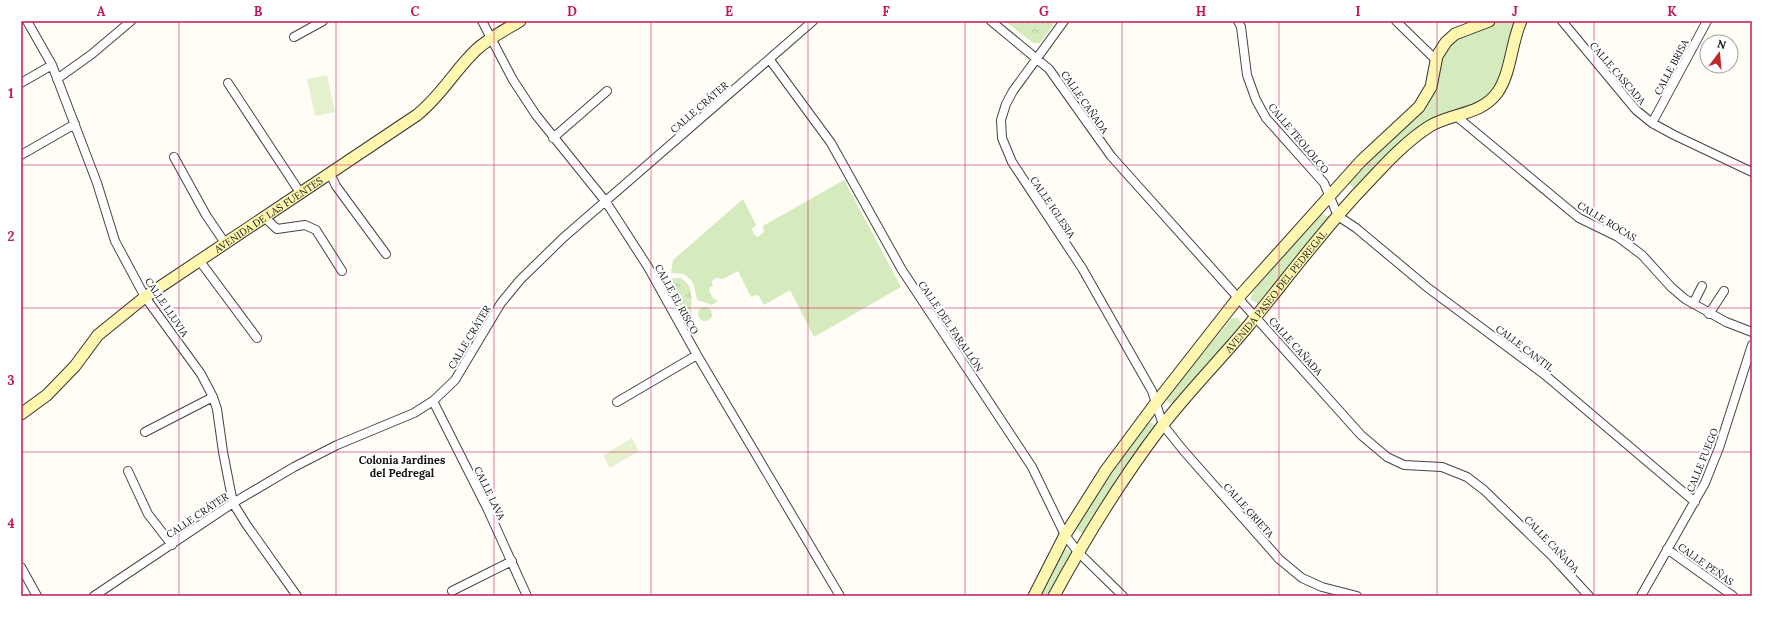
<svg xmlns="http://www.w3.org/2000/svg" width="1773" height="617" font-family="Lora,serif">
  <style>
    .grass { fill: url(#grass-tufts) }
    .park { fill: url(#park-crowns) }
    .garden { fill: #d5ebbd }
    .pitch { fill: #e6f2cf }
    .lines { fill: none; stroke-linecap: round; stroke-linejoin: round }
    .street-casing { stroke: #444; stroke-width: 10 }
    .secondary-casing { stroke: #333; stroke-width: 13 }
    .street { stroke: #fff; stroke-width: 8 }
    .secondary { stroke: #fff6b0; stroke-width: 11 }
    .grid { fill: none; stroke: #c2185b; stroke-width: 1; stroke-opacity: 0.55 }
    .labels { text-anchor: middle; stroke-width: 4; stroke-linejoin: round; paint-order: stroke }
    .street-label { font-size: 10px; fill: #111; stroke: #fff }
    .neighbourhood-label { font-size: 11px; font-weight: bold; fill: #111; stroke: #fff }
    .neatline { fill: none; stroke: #c2185b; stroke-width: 1.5 }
    .grid-label { font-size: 13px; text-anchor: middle; font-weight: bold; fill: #c2185b }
  </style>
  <defs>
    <pattern id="grass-tufts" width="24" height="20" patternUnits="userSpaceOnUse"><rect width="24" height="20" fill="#d5ebbd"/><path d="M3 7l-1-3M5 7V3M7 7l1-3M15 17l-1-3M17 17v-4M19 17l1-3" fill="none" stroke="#b6c8a1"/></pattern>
    <pattern id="park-crowns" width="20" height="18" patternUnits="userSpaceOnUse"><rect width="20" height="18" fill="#d5ebbd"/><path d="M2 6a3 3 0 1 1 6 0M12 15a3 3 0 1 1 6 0" fill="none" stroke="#b6c8a1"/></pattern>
  </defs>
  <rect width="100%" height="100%" fill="#fffdf5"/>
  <path class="grass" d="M680 278C699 286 687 310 694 324L690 327 662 279Z
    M698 314a7 7 0 1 1 14 0a7 7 0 1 1-14 0Z"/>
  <path class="park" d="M1005 21H1056L1040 43H1033Z"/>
  <path class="garden" d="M1497 21H1516L1509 39 1501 74 1493 90 1481 102 1439 117 1356 190 1347 182 1430 101C1440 82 1435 57 1452 41 1460 33 1485 29 1497 21Z
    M844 180 901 287 814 337 790 290 764 305 759 296 756 295 751 297 738 271 723 279 716 278 712 281 713 286 710 287 709 291 713 298 718 301 712 305 697 300 694 285 691 280 684 274 671 273 673 260 743 199 756 225 752 229 754 235 758 237 764 232 763 226Z
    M1322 214 1329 217V222L1261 302 1258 304 1250 299 1254 290Z
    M1232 318H1238L1241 322 1240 326 1176 401 1170 404 1167 401V397Z
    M1148 423H1153L1155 428 1087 529 1082 533 1077 530V526L1108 476Z
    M1064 549 1071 551 1070 561 1051 596H1039Z"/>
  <path class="pitch" d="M327 75 335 112 315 116 307 79Z
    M632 438 639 451 610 468 603 455Z"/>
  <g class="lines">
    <g class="street-casing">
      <path id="street" d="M27 21 52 65 97 183 115 241 145 297 201 374 213 397 217 409 223 452 233 503 246 524 297 596
        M482 21 513 80 536 115 606 202 648 267 697 355 840 596
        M991 21 1049 69 1111 156 1361 435 1387 457 1404 465 1442 467 1467 477 1484 490 1553 557 1589 596
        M1064 21 1013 91 1006 104 1001 120 1002 138 1012 162 1082 268 1152 391 1163 425 1183 450 1279 559 1302 578 1322 587 1357 596
        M1238 21 1241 27 1247 75 1256 100 1266 118 1324 183 1338 216 1356 228 1428 288 1545 375 1695 502
        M1396 21 1436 60
        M1562 21 1636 110 1652 123 1674 135 1752 172
        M294 37 323 21
        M770 60 831 143 902 270 1032 467 1065 535 1078 552 1123 596
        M57 79 92 54 131 21
        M21 83 52 65
        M228 83 301 194
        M1456 116 1579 218 1618 237 1642 255 1671 287 1685 299 1726 322 1752 332
        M1652 123 1707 21
        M553 138 607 91
        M21 155 75 124
        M174 157 206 215 225 243
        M330 173 336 186 386 254
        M264 217 277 229 305 225 316 230 342 271
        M199 260 257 338
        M1693 304 1702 286
        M1709 314 1724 291
        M433 401 488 510 527 596
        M617 402 697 355
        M145 432 213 397
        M128 471 148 514 172 545
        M1667 549 1733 596
        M21 567 37 596
        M452 591 512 561
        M94 596 233 503 294 467 337 445 414 413 433 401 455 380 501 303 520 280 563 238 813 21
        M1641 596 1705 483 1719 448 1752 345"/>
    </g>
    <g class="secondary-casing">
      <g id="secondary">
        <path id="s1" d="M21 414 47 395 75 366 98 335 145 297 417 115C442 95 454 71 476 50 489 38 505 30 520 21"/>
        <path d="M1034 596 1065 535 1106 470 1155 404 1238 298 1361 161 1419 107 1431 87 1437 56 1446 42 1455 34 1489 21"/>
        <path id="s2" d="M1054 596C1086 537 1121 480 1162 426 1189 391 1221 359 1249 325 1285 281 1319 235 1358 193 1380 170 1403 143 1430 126 1452 113 1481 115 1497 93 1511 74 1511 43 1521 21"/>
      </g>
    </g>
    <use href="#street" class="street"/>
    <use href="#secondary" class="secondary"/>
  </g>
  <path class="grid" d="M179 21V596M336 21V596M494 21V596M651 21V596M808 21V596M965 21V596M1122 21V596M1279 21V596M1437 21V596M1594 21V596M21 165H1752M21 308H1752M21 452H1752"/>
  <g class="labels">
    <g class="street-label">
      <text transform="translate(1671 67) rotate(-62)" y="4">CALLE BRISA</text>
      <text transform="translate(1618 73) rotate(49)" y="4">CALLE CASCADA</text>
      <text transform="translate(1085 102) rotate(55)" y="4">CALLE CAÑADA</text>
      <text transform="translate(699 107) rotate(-41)" y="4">CALLE CRÁTER</text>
      <text transform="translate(1299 138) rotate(50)" y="4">CALLE TEOLOLCO</text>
      <text transform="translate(1053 207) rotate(56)" y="4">CALLE IGLESIA</text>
      <text dy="4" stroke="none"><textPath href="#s1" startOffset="320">AVENIDA DE LAS FUENTES</textPath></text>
      <text transform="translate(1607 221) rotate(31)" y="4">CALLE ROCAS</text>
      <text dy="4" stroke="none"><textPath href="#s2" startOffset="378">AVENIDA PASEO DEL PEDREGAL</textPath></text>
      <text transform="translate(677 299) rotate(61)" y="4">CALLE EL RISCO</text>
      <text transform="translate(167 307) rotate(56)" y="4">CALLE LLUVIA</text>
      <text transform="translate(951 326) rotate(56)" y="4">CALLE DEL FARALLÓN</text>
      <text transform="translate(469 337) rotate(-59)" y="4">CALLE CRÁTER</text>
      <text transform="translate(1296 346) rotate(48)" y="4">CALLE CAÑADA</text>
      <text transform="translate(1525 348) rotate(37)" y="4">CALLE CANTIL</text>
      <text transform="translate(1702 460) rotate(-68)" y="4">CALLE FUEGO</text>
      <text transform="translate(490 493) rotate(64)" y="4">CALLE LAVA</text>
      <text transform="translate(1249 510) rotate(48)" y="4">CALLE GRIETA</text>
      <text transform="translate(197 515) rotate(-34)" y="4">CALLE CRÁTER</text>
      <text transform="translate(1552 544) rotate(46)" y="4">CALLE CAÑADA</text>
      <text transform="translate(1706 564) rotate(35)" y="4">CALLE PEÑAS</text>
    </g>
    <g class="neighbourhood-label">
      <text x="402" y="464">Colonia Jardines<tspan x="402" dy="13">del Pedregal</tspan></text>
    </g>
  </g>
  <rect width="1773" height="617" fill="none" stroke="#ffffff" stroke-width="44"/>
  <g transform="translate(1719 54) rotate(16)"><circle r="19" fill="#ffffff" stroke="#a0a0a0"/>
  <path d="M0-3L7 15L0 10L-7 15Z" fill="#c4262e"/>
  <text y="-6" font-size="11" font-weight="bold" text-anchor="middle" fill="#111111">N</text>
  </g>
  <rect x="22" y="22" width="1729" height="573" class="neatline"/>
  <g class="grid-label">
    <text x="101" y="16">A</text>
    <text x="258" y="16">B</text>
    <text x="415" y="16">C</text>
    <text x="572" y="16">D</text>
    <text x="729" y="16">E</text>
    <text x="886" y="16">F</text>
    <text x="1044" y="16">G</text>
    <text x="1201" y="16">H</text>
    <text x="1358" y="16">I</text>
    <text x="1515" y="16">J</text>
    <text x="1672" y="16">K</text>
    <text x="11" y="98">1</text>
    <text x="11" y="241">2</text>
    <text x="11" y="385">3</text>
    <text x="11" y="528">4</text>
  </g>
</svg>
